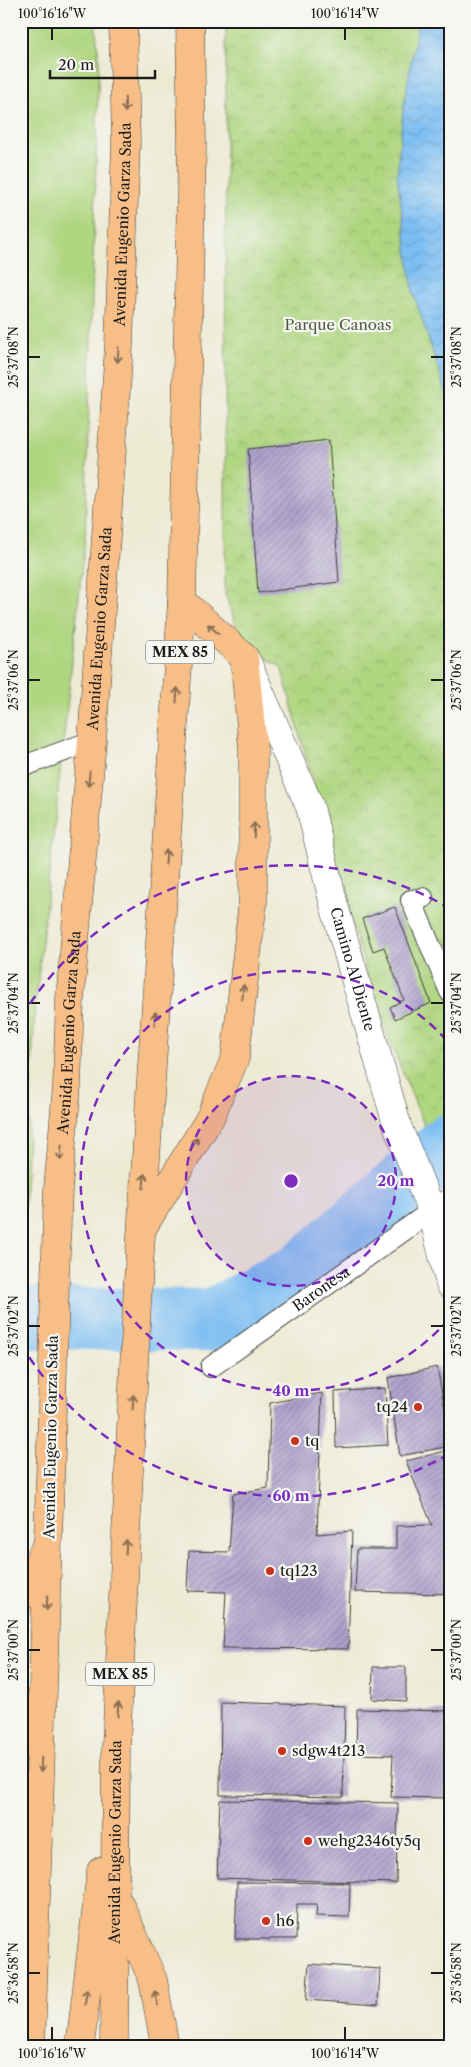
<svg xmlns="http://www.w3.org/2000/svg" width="471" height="2067" font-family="'Libre Caslon Text',serif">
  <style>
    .grass { fill: #afd680; stroke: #66794e }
    .park { fill: url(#park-crowns); stroke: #66794e }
    .water { fill: url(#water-waves); stroke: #4c6d87 }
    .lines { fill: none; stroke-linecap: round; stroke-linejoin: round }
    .river { stroke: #7dbef2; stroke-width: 62 }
    .building { fill: url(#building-hatch) }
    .lane-casing { stroke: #3b3b38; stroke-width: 22 }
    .street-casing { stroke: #3b3b38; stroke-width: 29 }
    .highway-casing { stroke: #3b3b38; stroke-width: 29 }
    .lane { stroke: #fff; stroke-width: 20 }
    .street { stroke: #fff; stroke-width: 28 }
    .highway { stroke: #f7be88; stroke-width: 28 }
    .highway-bridge-casing { stroke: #3b3b38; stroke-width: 29; stroke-linecap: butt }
    .highway-bridge { stroke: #f7be88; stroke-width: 28 }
    .oneway { stroke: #8a6d52 }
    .ticks { fill: none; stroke: #1c1c1c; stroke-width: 2 }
    .ring { fill: none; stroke: #7b2cbf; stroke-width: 2.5; stroke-dasharray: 9 6 }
    .poi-dot { fill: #c8321e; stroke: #f6f6f2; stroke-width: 2 }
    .labels { text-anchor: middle; stroke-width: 4.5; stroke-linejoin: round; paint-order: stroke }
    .shield { fill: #f6f6f2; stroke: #5d5d5c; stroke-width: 1 }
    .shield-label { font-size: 14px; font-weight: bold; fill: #1c1c1c }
    .street-label { font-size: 15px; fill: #1c1c1c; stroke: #f6f6f2 }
    .park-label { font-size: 15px; fill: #4f5d3f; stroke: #f6f6f2 }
    .poi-label { font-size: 15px; fill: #1c1c1c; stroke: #f6f6f2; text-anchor: start }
    .centre { fill: #7b2cbf; stroke: #f6f6f2; stroke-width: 2.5 }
    .ring-label { font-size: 15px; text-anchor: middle; font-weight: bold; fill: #7b2cbf; stroke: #f6f6f2; stroke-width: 4.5; stroke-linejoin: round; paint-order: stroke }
    .neatline { fill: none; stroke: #1c1c1c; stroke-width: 2 }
    .ticks-label { font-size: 12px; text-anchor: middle; fill: #1c1c1c }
  </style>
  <defs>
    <pattern id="park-crowns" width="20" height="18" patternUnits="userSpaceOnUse" patternTransform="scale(1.25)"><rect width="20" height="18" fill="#afd680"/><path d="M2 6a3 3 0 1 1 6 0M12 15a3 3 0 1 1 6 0" fill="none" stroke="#96b76e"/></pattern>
    <pattern id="water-waves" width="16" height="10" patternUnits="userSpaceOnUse" patternTransform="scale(1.25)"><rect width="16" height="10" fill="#7dbef2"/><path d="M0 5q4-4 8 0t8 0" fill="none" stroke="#6ba3cf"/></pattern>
    <pattern id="building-hatch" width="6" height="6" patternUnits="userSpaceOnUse" patternTransform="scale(1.25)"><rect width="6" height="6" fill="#ada1cc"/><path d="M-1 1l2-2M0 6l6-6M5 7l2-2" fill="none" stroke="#8c82a5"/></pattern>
  </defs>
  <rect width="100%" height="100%" fill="#f6f6f2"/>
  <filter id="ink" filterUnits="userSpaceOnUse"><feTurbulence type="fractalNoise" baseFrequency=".02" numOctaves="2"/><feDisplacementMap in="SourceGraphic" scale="10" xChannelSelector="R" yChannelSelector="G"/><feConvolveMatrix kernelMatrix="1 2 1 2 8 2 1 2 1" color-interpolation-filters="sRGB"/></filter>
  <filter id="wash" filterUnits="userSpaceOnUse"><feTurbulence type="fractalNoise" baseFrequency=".0096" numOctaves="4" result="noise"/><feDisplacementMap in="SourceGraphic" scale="20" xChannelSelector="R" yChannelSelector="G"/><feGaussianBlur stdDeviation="1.12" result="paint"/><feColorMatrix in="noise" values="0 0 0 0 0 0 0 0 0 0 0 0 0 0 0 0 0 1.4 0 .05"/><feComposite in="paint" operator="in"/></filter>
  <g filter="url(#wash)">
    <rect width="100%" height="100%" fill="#edead4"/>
    <path class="grass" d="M21 21H95L99 59 85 540 35 1007 21 1269Z"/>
    <path class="park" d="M226 21H450V1200L440 1164 375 1005 281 667 257 653 238 630 225 594Z"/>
    <path class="water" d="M418 21H450V404L413 292 397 175 403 110Z"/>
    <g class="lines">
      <path class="river" d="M21 1318 211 1320 301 1274 450 1144"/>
    </g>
    <g id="blocks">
      <path class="building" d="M329 440 339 582 258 593 248 449Z
        M395 907 431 1003 395 1019 390 1007 404 1000 384 947 373 951 362 919Z
        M437 1367 450 1435V1446L400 1456 388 1378Z
        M385 1388 388 1445 336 1448 335 1392Z
        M322 1393 317 1534 352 1531 348 1649 223 1648 226 1592 187 1591 189 1551 229 1552 233 1494 268 1488 270 1403Z
        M450 1450V1594L355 1592 357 1549H396V1526L432 1525 406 1461Z
        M373 1667H406V1701L372 1699Z
        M221 1702 345 1706 343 1797 220 1795Z
        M357 1709 450 1711V1798L391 1797 393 1755 356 1754Z
        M220 1800 398 1803 396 1883 217 1878Z
        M237 1882 350 1883 349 1917 316 1916 317 1904H297L296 1939H235Z
        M309 1964 380 1969 378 2005 306 2000Z"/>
    </g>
  </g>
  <g filter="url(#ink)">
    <use href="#blocks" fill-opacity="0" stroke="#3b3b38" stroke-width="1"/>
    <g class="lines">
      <g class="lane-casing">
        <g id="lane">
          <path d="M21 767 92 741"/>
          <path d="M423 898 411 900 450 992"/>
          <path id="s1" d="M211 1367 450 1198"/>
        </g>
      </g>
      <g class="street-casing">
        <g id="street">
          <path id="s2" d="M246 660 310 807 334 905 398 1128 432 1212 450 1284"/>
        </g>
      </g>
      <g class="highway-casing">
        <g id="highway">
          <path d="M143 1227 210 1118 235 1058 253 901V748L244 657 182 601"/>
          <path id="s3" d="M55 1281 58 1189 67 1086 70 999 92 741 119 346 126 141 123 21"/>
          <path d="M138 1282 182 601 192 148 190 21"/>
          <path d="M21 1597 44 1550"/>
          <path d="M120 1905 153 1980 165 2046"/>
          <path d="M31 2046 51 1449"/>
          <path d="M80 2046 101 1871"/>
          <path id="s4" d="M114 2046 116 1747 130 1450"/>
        </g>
      </g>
      <use href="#lane" class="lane"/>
      <use href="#street" class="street"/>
      <use href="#highway" class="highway"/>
      <g class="highway-bridge-casing">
        <path id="highway-bridge" d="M51 1449 55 1281
          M130 1450 138 1282"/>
      </g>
      <use href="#highway-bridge" class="highway-bridge"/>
    </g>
    <defs><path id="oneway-shaft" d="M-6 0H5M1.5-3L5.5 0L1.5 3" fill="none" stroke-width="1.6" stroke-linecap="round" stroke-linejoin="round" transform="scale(1.25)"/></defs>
    <g class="oneway">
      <use href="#oneway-shaft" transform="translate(125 105) rotate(89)"/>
      <use href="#oneway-shaft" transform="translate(118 355) rotate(94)"/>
      <use href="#oneway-shaft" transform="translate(213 629) rotate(-138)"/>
      <use href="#oneway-shaft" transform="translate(177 695) rotate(-86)"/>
      <use href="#oneway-shaft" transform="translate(89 779) rotate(95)"/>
      <use href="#oneway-shaft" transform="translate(254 830) rotate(-89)"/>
      <use href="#oneway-shaft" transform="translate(166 857) rotate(-86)"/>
      <use href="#oneway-shaft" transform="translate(243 992) rotate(-84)"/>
      <use href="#oneway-shaft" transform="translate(155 1019) rotate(-86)"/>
      <use href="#oneway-shaft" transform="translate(194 1144) rotate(-59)"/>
      <use href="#oneway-shaft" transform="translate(61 1153) rotate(95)"/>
      <use href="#oneway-shaft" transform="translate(144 1181) rotate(-86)"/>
      <use href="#oneway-shaft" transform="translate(133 1402) rotate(-87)"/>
      <use href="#oneway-shaft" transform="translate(126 1547) rotate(-87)"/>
      <use href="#oneway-shaft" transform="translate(47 1603) rotate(92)"/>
      <use href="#oneway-shaft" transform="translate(118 1709) rotate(-87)"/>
      <use href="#oneway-shaft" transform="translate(41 1765) rotate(92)"/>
      <use href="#oneway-shaft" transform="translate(86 1997) rotate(-83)"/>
      <use href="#oneway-shaft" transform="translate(156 1998) rotate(-100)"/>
    </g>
  </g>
  <path class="ticks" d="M52 28V40M345 28V40M28 357H40M431 357H444M28 680H40M431 680H444M28 1003H40M431 1003H444M28 1326H40M431 1326H444M28 1650H40M431 1650H444M28 1973H40M431 1973H444M52 2027V2040M345 2027V2040"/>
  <circle cx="291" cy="1181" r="105" fill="#7b2cbf" fill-opacity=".12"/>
  <g class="ring">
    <circle cx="291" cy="1181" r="105"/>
    <path d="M449 1319A210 210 0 1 1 449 1043"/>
    <path d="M449 1454A315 315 0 0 1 22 1346M22 1016A315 315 0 0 1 449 908"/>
  </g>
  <g class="poi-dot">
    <circle cx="418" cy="1407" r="5"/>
    <circle cx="295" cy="1441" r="5"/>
    <circle cx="270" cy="1571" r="5"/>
    <circle cx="282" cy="1751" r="5"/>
    <circle cx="308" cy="1841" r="5"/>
    <circle cx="266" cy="1921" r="5"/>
  </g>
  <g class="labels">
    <g class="shield">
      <rect x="146" y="640.5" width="68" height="23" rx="4"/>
      <rect x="86" y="1662.5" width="68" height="23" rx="4"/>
    </g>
    <g class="shield-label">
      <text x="180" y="657">MEX 85</text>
      <text x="120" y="1679">MEX 85</text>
    </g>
    <g class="street-label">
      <text dy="5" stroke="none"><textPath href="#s3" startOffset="1059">Avenida Eugenio Garza Sada</textPath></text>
      <text dy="5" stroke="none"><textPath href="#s3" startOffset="654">Avenida Eugenio Garza Sada</textPath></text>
      <text dy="5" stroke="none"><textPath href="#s2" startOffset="328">Camino Al Diente</textPath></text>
      <text dy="5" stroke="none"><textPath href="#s3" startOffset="249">Avenida Eugenio Garza Sada</textPath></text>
      <text dy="5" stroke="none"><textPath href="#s1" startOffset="135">Baronesa</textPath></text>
      <text transform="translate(51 1437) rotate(-89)" y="5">Avenida Eugenio Garza Sada</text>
      <text dy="5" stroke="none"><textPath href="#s4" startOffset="204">Avenida Eugenio Garza Sada</textPath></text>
    </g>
    <g class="park-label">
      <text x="338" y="330">Parque Canoas</text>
    </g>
    <g class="poi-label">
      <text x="408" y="1412" text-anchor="end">tq24</text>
      <text x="305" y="1446">tq</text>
      <text x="280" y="1576">tq123</text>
      <text x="292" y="1756">sdgw4t213</text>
      <text x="318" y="1846">wehg2346ty5q</text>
      <text x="276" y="1926">h6</text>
    </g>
  </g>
  <circle cx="291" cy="1181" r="8" class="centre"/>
  <g class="ring-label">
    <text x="396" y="1186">20 m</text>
    <text x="291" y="1396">40 m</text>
    <text x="291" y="1501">60 m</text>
  </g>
  <rect width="471" height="2067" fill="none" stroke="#f6f6f2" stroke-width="55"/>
  <path d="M50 70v8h105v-8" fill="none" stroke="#1c1c1c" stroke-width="2.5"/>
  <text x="58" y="70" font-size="15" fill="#1c1c1c" stroke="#f6f6f2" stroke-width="4" paint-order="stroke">20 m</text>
  <rect x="28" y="28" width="416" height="2012" class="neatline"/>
  <g class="ticks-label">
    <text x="52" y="18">100°16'16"W</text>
    <text x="345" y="18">100°16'14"W</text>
    <text transform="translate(14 357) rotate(-90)" y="4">25°37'08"N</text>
    <text transform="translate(457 357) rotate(-90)" y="4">25°37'08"N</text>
    <text transform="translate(14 680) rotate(-90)" y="4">25°37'06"N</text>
    <text transform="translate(457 680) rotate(-90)" y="4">25°37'06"N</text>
    <text transform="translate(14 1003) rotate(-90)" y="4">25°37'04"N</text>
    <text transform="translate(457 1003) rotate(-90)" y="4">25°37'04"N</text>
    <text transform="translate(14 1326) rotate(-90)" y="4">25°37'02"N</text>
    <text transform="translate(457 1326) rotate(-90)" y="4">25°37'02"N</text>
    <text transform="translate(14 1650) rotate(-90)" y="4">25°37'00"N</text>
    <text transform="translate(457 1650) rotate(-90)" y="4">25°37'00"N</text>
    <text transform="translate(14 1973) rotate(-90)" y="4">25°36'58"N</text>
    <text transform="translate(457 1973) rotate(-90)" y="4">25°36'58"N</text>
    <text x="52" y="2058">100°16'16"W</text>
    <text x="345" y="2058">100°16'14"W</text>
  </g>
</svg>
